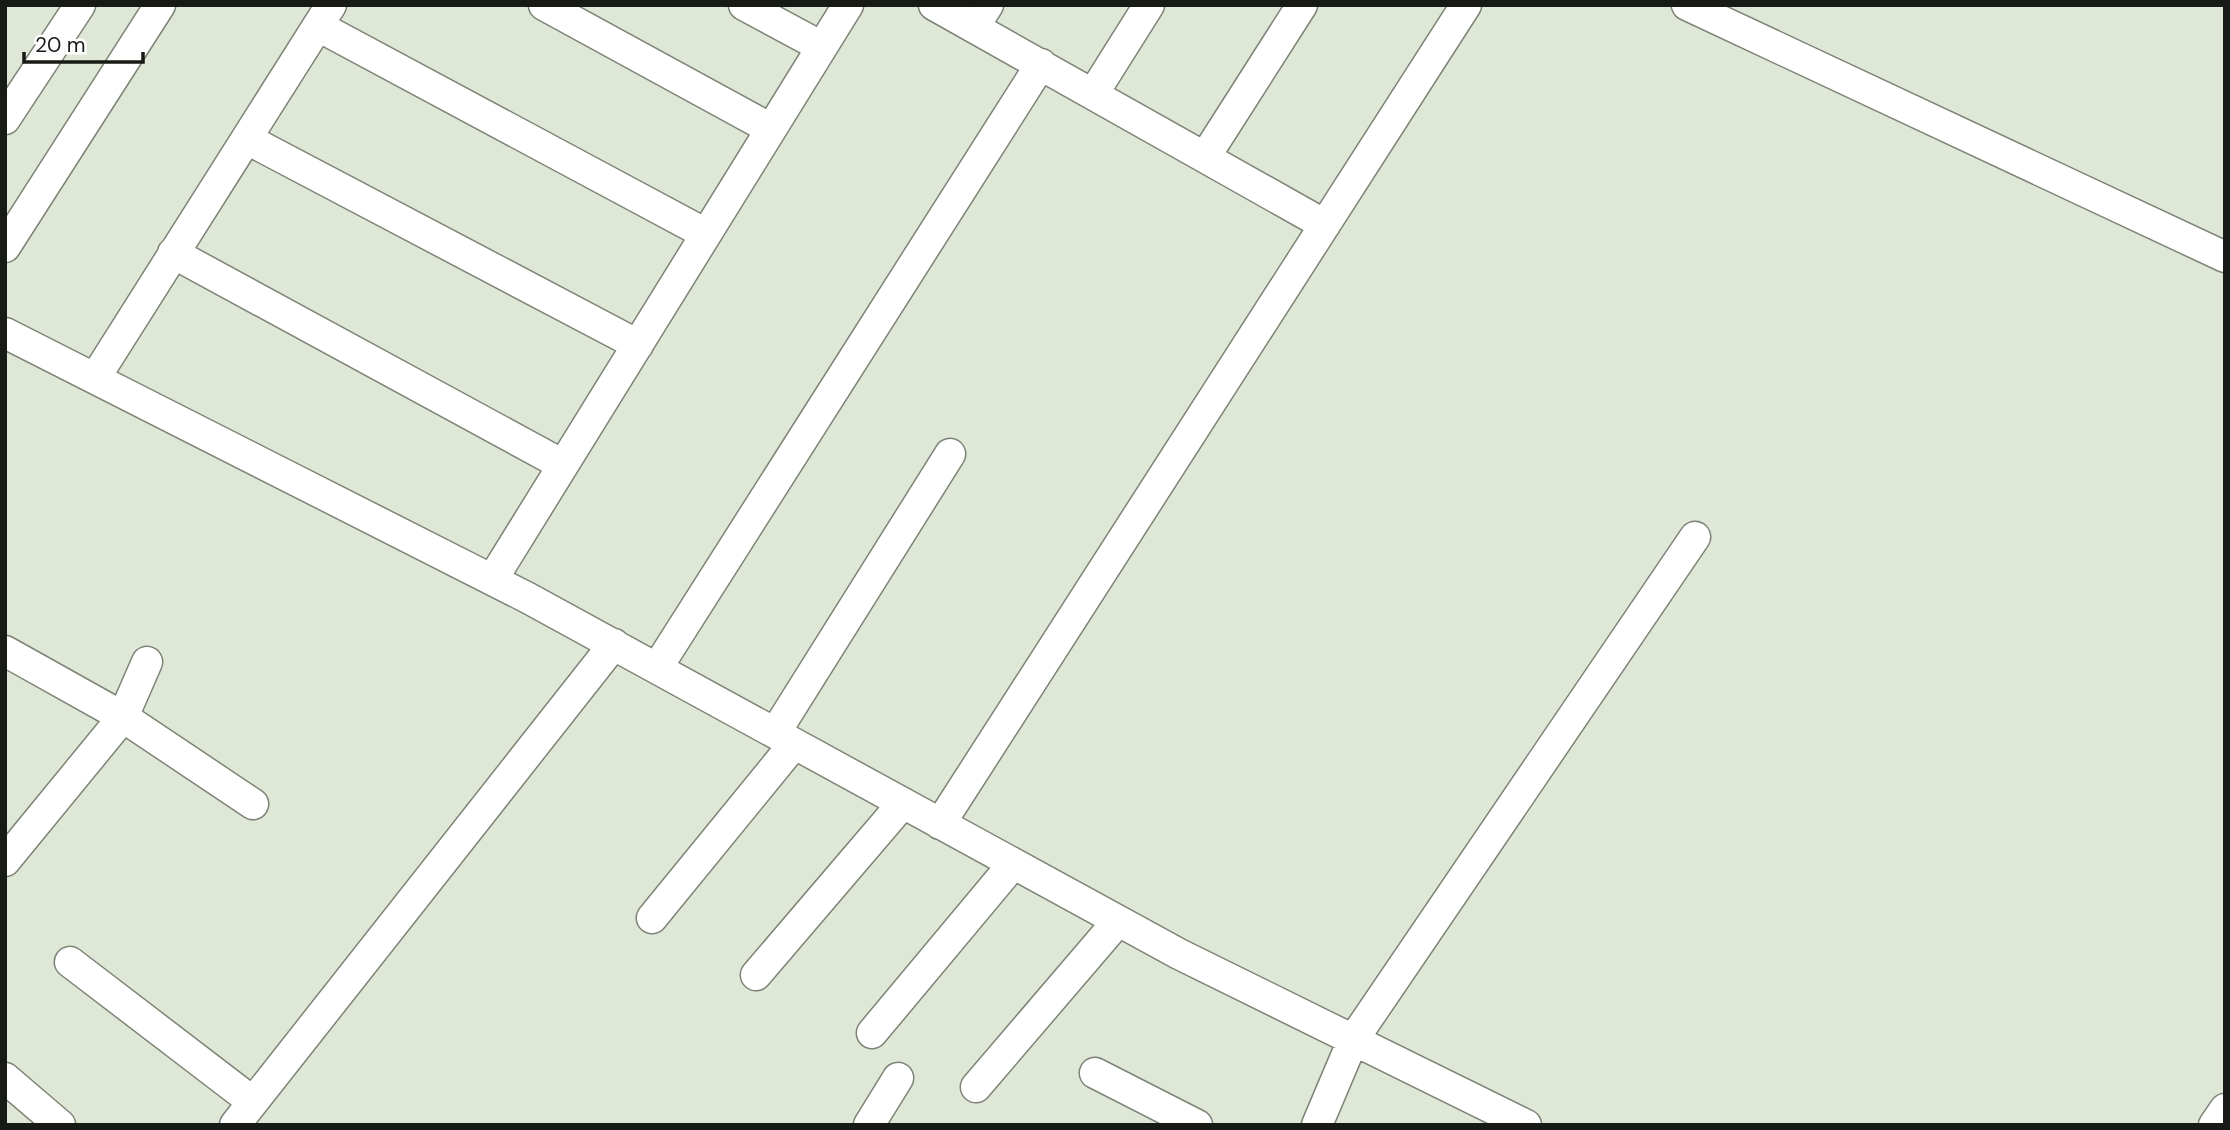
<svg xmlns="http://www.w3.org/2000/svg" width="2230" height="1130" font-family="'DM Sans',sans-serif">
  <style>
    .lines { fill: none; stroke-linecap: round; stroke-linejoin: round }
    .minor-casing { stroke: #7d8475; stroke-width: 33 }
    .minor { stroke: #fff; stroke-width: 30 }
  </style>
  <rect width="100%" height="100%" fill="#dfe7d7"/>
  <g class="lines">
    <g class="minor-casing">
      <path id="minor" d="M544 5 771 129
        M744 5 822 47
        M934 5 1325 225
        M1687 5 2225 257
        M318 26 706 234
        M974 27 988 5
        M1093 94 1149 5
        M5 119 80 5
        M247 139 638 345
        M1205 157 1302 5
        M5 247 160 5
        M173 253 563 465
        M5 333 528 598 1179 954 1526 1125
        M95 378 331 5
        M492 580 848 5
        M5 651 123 717 253 804
        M657 668 1041 64
        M775 733 950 454
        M940 824 1466 5
        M5 861 123 717 147 662
        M652 918 794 744
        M70 962 253 1102
        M756 975 903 803
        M872 1033 1013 864
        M1095 1073 1197 1125
        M5 1078 60 1125
        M976 1087 1118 921
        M235 1125 614 644
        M869 1125 898 1078
        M1317 1125 1353 1040 1695 537
        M2214 1125 2225 1109"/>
    </g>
    <use href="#minor" class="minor"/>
  </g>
  <rect width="2230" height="1130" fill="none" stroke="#181a15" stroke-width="14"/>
  <path d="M24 52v10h119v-10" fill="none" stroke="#181a15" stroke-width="3.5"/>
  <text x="35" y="52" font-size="21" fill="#181a15" stroke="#ffffff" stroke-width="5" paint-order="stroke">20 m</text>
</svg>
